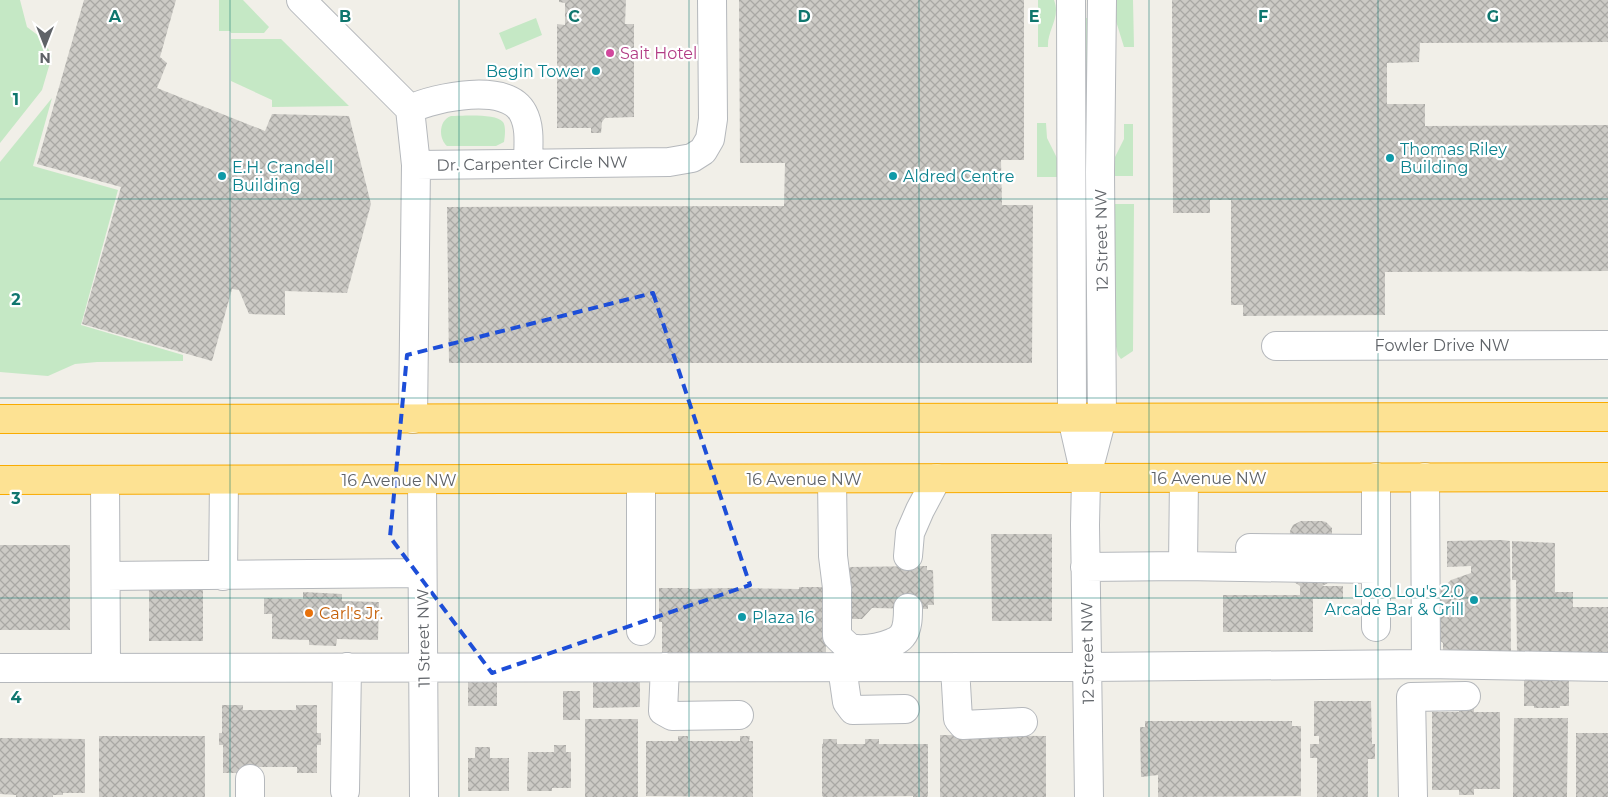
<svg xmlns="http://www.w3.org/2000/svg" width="1608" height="797" font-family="Montserrat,sans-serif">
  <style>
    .grass { fill: #c5e8c5 }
    .building { fill: url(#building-cross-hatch) }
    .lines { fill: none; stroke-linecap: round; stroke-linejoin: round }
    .minor-casing { stroke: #b5b8bc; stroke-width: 30 }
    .highway-casing { stroke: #f9ab00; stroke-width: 30 }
    .minor { stroke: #fff; stroke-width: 28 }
    .highway { stroke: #fde293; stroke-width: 28 }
    .marked { fill: none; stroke: #1d4ed8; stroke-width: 4; stroke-dasharray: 10 6; stroke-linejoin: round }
    .grid { fill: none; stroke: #0f766e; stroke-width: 1; stroke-opacity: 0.55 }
    .hotel-dot { fill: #d1479c; stroke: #fff; stroke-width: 2 }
    .culture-dot { fill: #0f9aa8; stroke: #fff; stroke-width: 2 }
    .food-dot { fill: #e8710a; stroke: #fff; stroke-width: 2 }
    .labels { text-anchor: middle; stroke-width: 4.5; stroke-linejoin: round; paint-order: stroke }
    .hotel-label { font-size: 16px; fill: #b23c85; stroke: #fff; text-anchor: start }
    .culture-label { font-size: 16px; fill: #0d838f; stroke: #fff; text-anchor: start }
    .street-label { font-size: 16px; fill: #5f6368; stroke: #fff }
    .food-label { font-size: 16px; fill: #c56008; stroke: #fff; text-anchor: start }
    .grid-label { font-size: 16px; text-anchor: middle; font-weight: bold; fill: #0f766e; stroke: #fff; stroke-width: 4.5; stroke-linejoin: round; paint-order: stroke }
  </style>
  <defs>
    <pattern id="building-cross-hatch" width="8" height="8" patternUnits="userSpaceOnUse" patternTransform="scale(1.25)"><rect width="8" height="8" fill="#cccac5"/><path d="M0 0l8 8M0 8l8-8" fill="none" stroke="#a9a8a4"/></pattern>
  </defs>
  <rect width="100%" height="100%" fill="#f1efe8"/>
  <path class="grass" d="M0 0H20L27 27 43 39 52 56 42 90 0 143Z
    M219 0H243L269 27 264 33H231L230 31H219Z
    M1038 0H1054C1061 18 1047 30 1048 47H1038Z
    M1116 0H1133L1134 47H1124L1115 18Z
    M536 18 542 35 506 50 499 33Z
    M1081 18H1091L1090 179H1080Z
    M231 39H281L349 106 272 107V100L231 81Z
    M52 98 33 166 118 190 81 325 183 355V361L97 362 75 364 48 376 0 372V162Z
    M451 116C462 116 496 113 503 122 506 126 505 136 504 142L496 146H447C438 138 439 120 451 116Z
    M1037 123H1046L1047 138 1058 160 1059 177H1037Z
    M1124 124H1133V176H1113L1114 159 1124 139Z
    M1080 201H1090V344H1080Z
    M1113 204H1134L1133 351 1121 359 1118 355 1114 338Z"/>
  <path class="building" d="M84 0H176L160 57 167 63 157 88 265 131 272 114 349 116 371 204 347 293 285 291V315L249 314 239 290 232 289 212 361 82 324 121 187 37 164Z
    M559 0H626L625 24H634V117L605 118 602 122 601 133H591V128H557V24L565 25V3L559 2Z
    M739 0H1024V160H1001L1002 205H1033L1032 363H449L447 207 784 206 785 163H740Z
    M1172 0H1608V42L1420 43 1419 62 1387 63V104H1425V126L1608 125V271L1385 272V315L1243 316V305H1231V200H1210V213H1173Z
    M1301 521H1322L1326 522 1332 528 1331 577 1328 583 1322 586H1343V599H1313V632H1223V595H1300V586L1291 580 1289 567 1290 531 1293 525Z
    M991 534H1052V621H992Z
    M1502 540 1510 541 1511 655 1443 653V643L1438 639 1437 628 1440 625V611H1437L1438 596 1441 590 1451 580 1471 573V566L1447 567V541Z
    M1512 541 1555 543V592H1573V607H1608V655L1517 656 1516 580H1512Z
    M0 545H70V630H0Z
    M927 566V570H933L934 605H928V609L872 608 862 619H848L845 573 850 567Z
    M799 587H829L826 612V655H662V622H659V588H689V589L730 588 799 589Z
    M149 589H203V641H149Z
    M303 592 342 594V601L379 602 378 640 337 639 336 646 309 645V640L272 639V614H264V598L303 599Z
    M1524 678H1569V706H1560V708H1534V706H1524Z
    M593 679H640V707L593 708Z
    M468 680H497V706H468Z
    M563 691H580V720H563Z
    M1314 701H1371L1372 744H1375V759H1368V797H1317V758H1310V744H1319V736H1314Z
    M222 705H243V710H296V705H317V733H321V745H317V773H297V767H243V773H223V745H219V733H222Z
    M1459 706H1474V712H1500V789H1474V795H1459V790H1432V712H1459Z
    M1514 718H1568L1567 797H1513Z
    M585 719H638V797H585Z
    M1145 721H1292V726H1301V796L1158 797V775L1141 777 1140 727H1145Z
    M1576 733H1608V797H1576Z
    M940 735 1046 736V797H940Z
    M99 736H205V797H99Z
    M678 736H688V741H740V736H750L749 741H753V797L646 796V741H678Z
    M0 738 85 739V793H63V795H53V797H16V795L0 794Z
    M823 739H837V744H865V739H879V744H928V796L927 797H913V796L824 797 822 796V744H823Z
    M554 745H566V752H571V788H552V791H527L528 752H554Z
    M475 747H490V758H509V791H468V758H475Z"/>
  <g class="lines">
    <g class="minor-casing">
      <path id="minor" d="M301 0 410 109 416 165 669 162 692 158 703 151 710 139 713 119 712 0
        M1071 0 1072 418 1085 475
        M410 109C436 97 507 82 523 113 531 128 528 147 528 163
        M1276 346 1608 345
        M413 419 416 165
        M1376 477V627
        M1425 477 1426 664
        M641 479V631
        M832 479 833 556 837 588V636C840 639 845 644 849 647 860 653 894 646 902 636 908 629 908 617 908 608
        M105 480 106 667
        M422 480 424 797
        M1250 548 1376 549
        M908 556 910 533 920 510 937 478
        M1183 566 1376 569
        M1085 567 1183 566 1184 478
        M106 576 422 573
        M223 576 224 480
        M665 667 663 711 672 716 739 715
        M842 667 847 702 853 710 905 709
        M955 667 958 719 963 725 1023 722
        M0 668 1087 667 1426 664 1608 667
        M250 779V797
        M345 791 347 667
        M1089 797 1085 525 1086 479 1102 418 1100 172 1102 0
        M1413 797 1411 697 1466 696"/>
    </g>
    <g class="highway-casing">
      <path id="highway" d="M0 419 1608 417
        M0 480 1608 477"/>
    </g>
    <use href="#minor" class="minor"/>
    <use href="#highway" class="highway"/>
  </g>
  <path class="marked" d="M653 293 750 585 492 673 390 537 407 355Z"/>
  <path class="grid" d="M230 0V797M459 0V797M689 0V797M919 0V797M1149 0V797M1378 0V797M0 199H1608M0 398H1608M0 598H1608"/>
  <circle class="hotel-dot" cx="610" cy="53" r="5"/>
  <g class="culture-dot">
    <circle cx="596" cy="71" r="5"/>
    <circle cx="1390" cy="158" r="5"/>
    <circle cx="222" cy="176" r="5"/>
    <circle cx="893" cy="176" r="5"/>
    <circle cx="1474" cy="600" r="5"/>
    <circle cx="742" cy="617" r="5"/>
  </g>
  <circle class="food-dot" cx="309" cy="613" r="5"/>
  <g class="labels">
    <g class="hotel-label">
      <text x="620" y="59">Sait Hotel</text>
    </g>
    <g class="culture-label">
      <text x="586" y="77" text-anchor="end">Begin Tower</text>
      <text x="1400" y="155">Thomas Riley<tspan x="1400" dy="18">Building</tspan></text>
      <text x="232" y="173">E.H. Crandell<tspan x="232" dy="18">Building</tspan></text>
      <text x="903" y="182">Aldred Centre</text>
      <text x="1464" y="597" text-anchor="end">Loco Lou's 2.0<tspan x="1464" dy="18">Arcade Bar &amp; Grill</tspan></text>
      <text x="752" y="623">Plaza 16</text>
    </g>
    <g class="street-label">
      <text transform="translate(532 163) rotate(-1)" y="6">Dr. Carpenter Circle NW</text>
      <text transform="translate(1101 240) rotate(-91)" y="6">12 Street NW</text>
      <text x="1442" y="351">Fowler Drive NW</text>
      <text x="1209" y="484">16 Avenue NW</text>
      <text x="804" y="485">16 Avenue NW</text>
      <text x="399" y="486">16 Avenue NW</text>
      <text transform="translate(423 638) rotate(-91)" y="6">11 Street NW</text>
      <text transform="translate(1087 653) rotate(-91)" y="6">12 Street NW</text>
    </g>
    <g class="food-label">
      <text x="319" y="619">Carl's Jr.</text>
    </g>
  </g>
  <g class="grid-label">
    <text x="115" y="22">A</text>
    <text x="345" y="22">B</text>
    <text x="574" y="22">C</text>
    <text x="804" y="22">D</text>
    <text x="1034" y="22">E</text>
    <text x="1263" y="22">F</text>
    <text x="1493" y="22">G</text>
    <text x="16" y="105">1</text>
    <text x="16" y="305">2</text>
    <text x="16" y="504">3</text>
    <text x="16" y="703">4</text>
  </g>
  <g transform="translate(45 45) rotate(180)" stroke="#ffffff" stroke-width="4" paint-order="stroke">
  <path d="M0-4L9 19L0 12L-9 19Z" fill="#5f6368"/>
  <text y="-8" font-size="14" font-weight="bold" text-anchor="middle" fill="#5f6368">N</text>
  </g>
</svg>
